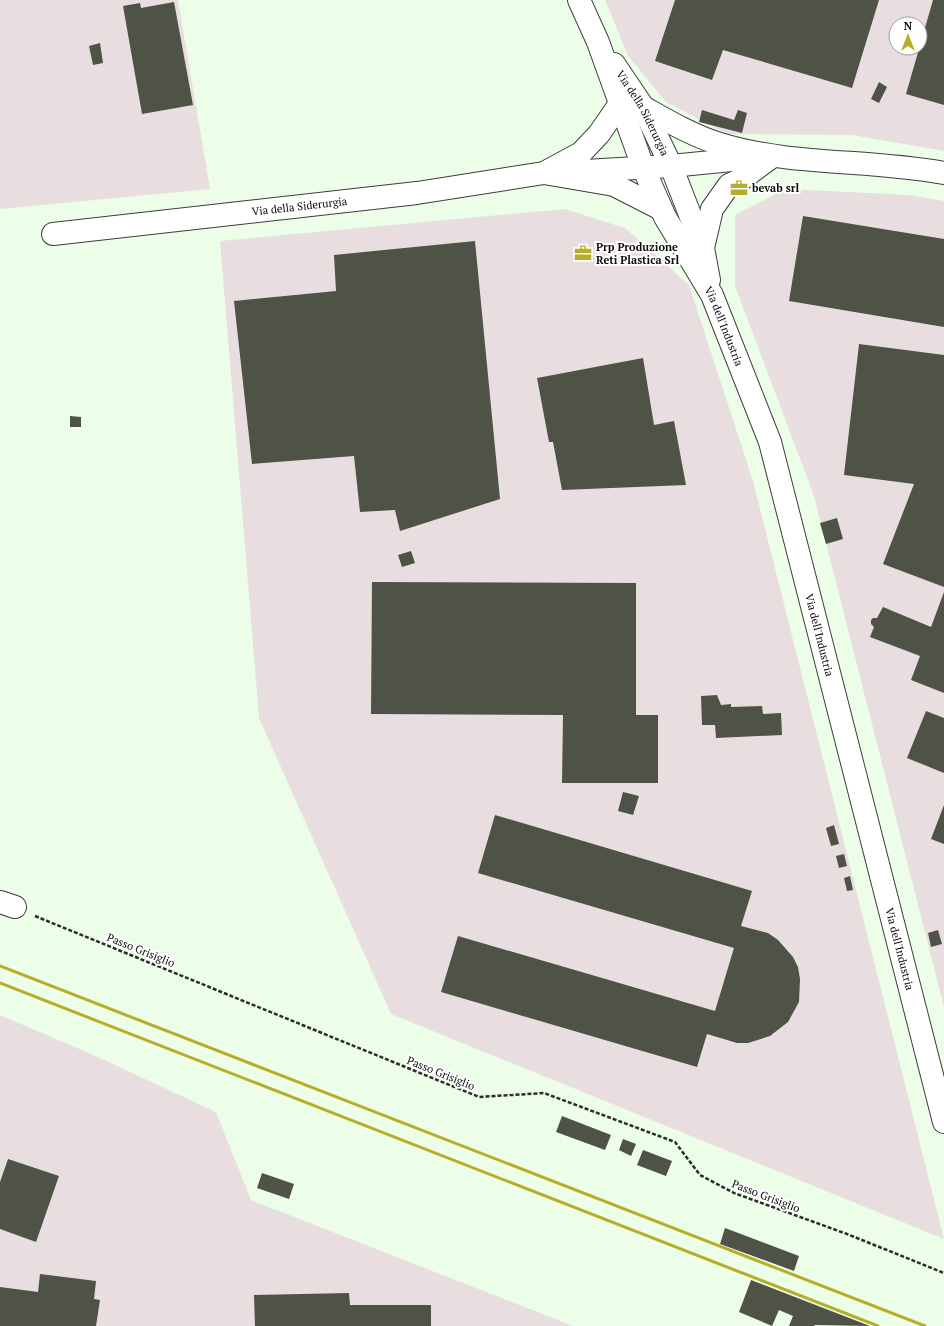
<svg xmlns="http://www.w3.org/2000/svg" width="944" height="1326" font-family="'PT Serif',serif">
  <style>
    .industrial { fill: #e9dedf; fill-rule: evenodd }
    .building { fill: #4e5247 }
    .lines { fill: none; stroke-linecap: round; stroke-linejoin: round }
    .minor-casing { stroke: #3d3d3d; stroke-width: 24 }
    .path { stroke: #2c2c2c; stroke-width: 2.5; stroke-dasharray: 4 2; stroke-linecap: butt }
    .minor { stroke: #fff; stroke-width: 22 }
    .rail { stroke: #b5ae28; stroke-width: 3 }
    .labels { text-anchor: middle; stroke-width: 4; stroke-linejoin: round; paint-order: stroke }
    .street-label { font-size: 11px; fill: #0a0a0a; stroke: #fff }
    .poi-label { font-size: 11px; font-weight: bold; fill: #0a0a0a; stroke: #fff; text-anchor: start }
  </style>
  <rect width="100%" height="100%" fill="#edfee8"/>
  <path class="industrial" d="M0 0H178L210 189 0 209Z
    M605 0H944V151L852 135 727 134 666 102 628 56ZM896 24H920V48H896Z
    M786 189 909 195 944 201V1007L814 496 735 286V215Z
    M565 209 625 228 689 285 753 481 944 1239 391 1014 259 718 220 241Z
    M0 1015 89 1053 216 1112 251 1200 573 1326H0Z"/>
  <path class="building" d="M675 0H879L852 88 723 50 712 80 655 61Z
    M933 0H944V105L906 94Z
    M174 2 193 105 142 114 123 6 140 3 141 8Z
    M100 43 103 63 93 65 89 46Z
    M879 82 887 87 879 103 871 99Z
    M702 110 734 120 738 110 747 113 742 133 699 122Z
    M803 216 944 239V327L789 301Z
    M475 241 500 499 400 531 395 510 360 512 354 456 252 464 234 301 336 291 334 255Z
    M859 344 944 355V587L883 564 914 484 844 475Z
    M643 358 654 425 674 421 686 485 562 490 553 442H549L537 378Z
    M70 416 81 417V427H70Z
    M837 518 843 539 826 544 820 523Z
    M411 551 415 563 402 567 398 555Z
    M372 582 636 583V715H658V783H562L563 715 371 714Z
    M944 592V693L911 680 920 656 870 637 874 627 871 624V620L873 618H877L883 607 931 627Z
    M717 695 721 705 731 704V707L762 706 763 714 781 713 782 735 716 738 715 725H702L701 696Z
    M926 711 944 718V773L907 758Z
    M623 792 639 796 633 815 618 811Z
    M944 805V844L931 839Z
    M495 815 752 891 741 926 768 933 778 940 793 957 798 967 800 979 799 1002 788 1022 770 1036 748 1043H737L707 1034 697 1067 441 992 458 936 715 1011 734 948 478 873Z
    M834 825 839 844 831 846 826 828Z
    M844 854 847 866 839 868 836 856Z
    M850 876 853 890 847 891 844 878Z
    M938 930 942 944 931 947 928 933Z
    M562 1116 611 1135 605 1150 556 1132Z
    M623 1139 636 1144 631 1156 619 1150Z
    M643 1150 672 1161 666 1176 637 1165Z
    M8 1159 59 1176 36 1242 0 1229V1182Z
    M262 1173 294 1184 289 1199 257 1188Z
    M725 1228 799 1256 794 1271 720 1244Z
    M40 1274 96 1281 94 1299 100 1300 96 1326H0V1287L38 1292Z
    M751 1280 870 1326 815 1325 814 1326H789L793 1316 779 1310 772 1326 739 1312Z
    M349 1293 350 1305H431V1326H255L254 1295Z"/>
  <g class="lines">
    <g class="minor-casing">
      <g id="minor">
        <path id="s1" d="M579 0 598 42 643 167 665 217 712 295 770 442 944 1122"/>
        <path id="s2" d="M614 64 643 107 671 166 703 248 709 280"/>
        <path d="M643 107C668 121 693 136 720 144 792 166 870 159 944 173"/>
        <path d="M585 171 671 166 752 158"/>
        <path d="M544 173 581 153 599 134 619 105"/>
        <path id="s3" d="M53 234 417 193 544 173 614 185 661 209"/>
        <path d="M703 248 712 209 729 185 742 179 773 156"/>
        <path d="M0 902 15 907"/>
      </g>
    </g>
    <path class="path" d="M35 916 479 1097 544 1093 675 1142 700 1175 734 1193 847 1234 944 1273"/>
    <use href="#minor" class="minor"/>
    <path class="rail" d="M0 966 925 1326
      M0 983 878 1326"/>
  </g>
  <defs>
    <g id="office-bare" transform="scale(1.38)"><path d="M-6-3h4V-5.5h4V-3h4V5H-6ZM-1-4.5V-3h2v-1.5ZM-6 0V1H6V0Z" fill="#b5ae28" stroke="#fff" stroke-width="2.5" paint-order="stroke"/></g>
  </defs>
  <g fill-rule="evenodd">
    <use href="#office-bare" x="739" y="188"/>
    <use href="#office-bare" x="583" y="253"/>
  </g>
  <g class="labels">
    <g class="street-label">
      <text dy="4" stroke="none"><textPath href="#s2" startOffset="57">Via della Siderurgia</textPath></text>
      <text dy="4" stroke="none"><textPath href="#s3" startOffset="248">Via della Siderurgia</textPath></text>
      <text dy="4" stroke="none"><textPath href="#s1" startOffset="358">Via dell'Industria</textPath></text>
      <text dy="4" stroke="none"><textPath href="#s1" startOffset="682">Via dell'Industria</textPath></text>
      <text dy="4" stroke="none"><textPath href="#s1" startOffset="1006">Via dell'Industria</textPath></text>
      <text transform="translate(141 950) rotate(22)" y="4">Passo Grisiglio</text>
      <text transform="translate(441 1073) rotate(22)" y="4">Passo Grisiglio</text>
      <text transform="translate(766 1196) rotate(21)" y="4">Passo Grisiglio</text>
    </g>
    <g class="poi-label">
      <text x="752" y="192">bevab srl</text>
      <text x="596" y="251">Prp Produzione<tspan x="596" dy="13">Reti Plastica Srl</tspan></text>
    </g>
  </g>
  <g transform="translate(908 36)"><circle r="19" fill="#ffffff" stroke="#9d9d9d"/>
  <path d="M0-3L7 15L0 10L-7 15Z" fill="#b5ae28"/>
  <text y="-6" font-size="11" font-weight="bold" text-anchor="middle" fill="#0a0a0a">N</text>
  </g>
</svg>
